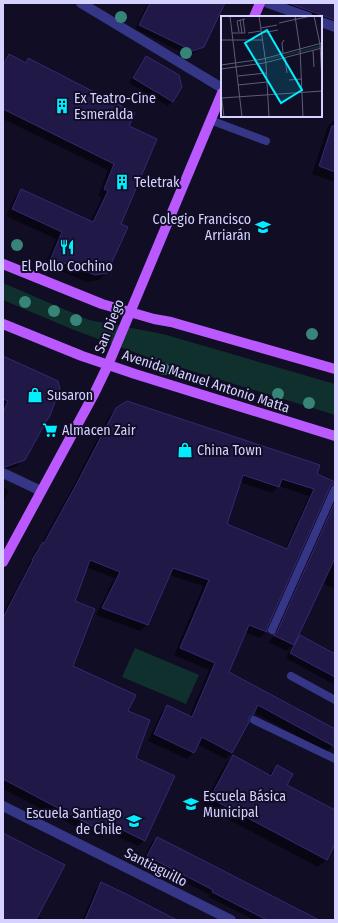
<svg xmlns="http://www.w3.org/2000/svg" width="338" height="923" font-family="'Fira Sans Condensed',sans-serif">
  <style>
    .green { fill: #10302d }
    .shadow { fill: #0007; fill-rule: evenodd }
    .building { fill: #201847; stroke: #352975; fill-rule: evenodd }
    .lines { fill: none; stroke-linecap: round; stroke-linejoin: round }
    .lane { stroke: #363687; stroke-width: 8 }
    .street { stroke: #363687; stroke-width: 10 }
    .primary { stroke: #ba59ff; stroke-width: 10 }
    .tree { fill: #378478 }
    .labels { text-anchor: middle; stroke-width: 4; stroke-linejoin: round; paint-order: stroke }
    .poi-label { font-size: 14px; fill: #d5d2ff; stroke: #100d25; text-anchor: start }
    .street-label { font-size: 14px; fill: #d5d2ff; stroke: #100d25 }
    .inset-road { fill: none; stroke: #5f5c7c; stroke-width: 1 }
    .view { fill: #00eefd; fill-opacity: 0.15; stroke: #00eefd; stroke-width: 2 }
    .inset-edge { fill: none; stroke: #d5d2ff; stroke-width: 2 }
  </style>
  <rect width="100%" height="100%" fill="#100d25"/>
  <path class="green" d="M3 283 89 320 163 334 335 384V415L150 358 74 330 3 300Z
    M135 648 199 675 186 704 122 677Z"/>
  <path class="shadow" d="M148 3H223L203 46 198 51 188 55 135 29Z
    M285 3H335V29L321 24V17H303L282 10Z
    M9 55 24 63 28 59 128 126 120 224 106 273 99 280 87 282 45 265 56 239 6 216 15 197 22 190 90 222 102 197 98 196 108 170 3 119V61Z
    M146 57 172 101 168 106 129 83 142 61Z
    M335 118V182L312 174 328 126Z
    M3 357 45 421 24 459 17 466 3 471Z
    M116 409 316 474 335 483V589L322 583 294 643 300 636 335 655V685L286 658 293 644 287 651 268 642 272 638 334 498 333 492 328 489 266 628V632L260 638 245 632 228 673 335 731V742L333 746 326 752 253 712 248 718 232 753 225 759 197 744 194 752 187 759 148 741 161 713 167 706 189 717 209 670 174 655 203 586 169 575 147 625 140 631 96 615 114 578 86 567 73 601 72 666 127 712 135 759 145 840 138 846 107 832 102 838 86 832 3 789V614L28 567H27L36 550 40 546 70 492 109 416ZM240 482 272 493 279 486 309 496 285 549 226 524Z
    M3 487 9 491 3 502Z
    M233 756 268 775 277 766 286 785 335 811V842L326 860 318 867 203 806 225 764Z
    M3 834 37 916 46 920H3Z
    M157 838 308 920H254L209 897 210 895 143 860 152 842Z
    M102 883 170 920H82L95 890Z"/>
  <path class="building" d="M150 3H225L204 47 193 51 139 25Z
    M292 3H335V20L291 4Z
    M9 54 26 63 28 58 135 113 129 126 157 139 121 224 128 227 107 273 95 275 51 258 62 232 12 209 21 189 93 222 108 191 104 189 114 164 3 109V65Z
    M146 56 179 75 182 87 173 102 133 78Z
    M332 126H335V172L319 166Z
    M3 356 58 381 60 389 49 418H48L25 460 5 467H3V413L8 401 3 399Z
    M127 401 320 465 317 474 335 482V484H332L330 487 267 628V632L249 625 229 672 335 729V747L258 705 253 715 249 717V722L232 753 202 737 194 753 154 734 167 705 192 717 215 663 180 648 209 580 173 568 148 625 102 608 120 572 90 560 75 601 95 609 73 666 136 695 128 711 150 720 136 758 175 776 145 841 112 825 109 832 92 826 3 779V618L33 560H32L43 542 44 543 76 485 116 408ZM243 475 279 487 282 479 314 489 287 549 227 524Z
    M335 502V558L294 645 273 635 277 632Z
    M300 635 335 654V677L290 653Z
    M233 755 271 776 277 765 293 774 287 785 335 810V844L327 860 210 798Z
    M3 833 65 865 36 920H3Z
    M157 837 179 848 319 920H267L212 892 213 890 147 856Z
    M101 882 128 895 177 920H85Z"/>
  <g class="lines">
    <path class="lane" d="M210 120 266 141
      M272 630 335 489
      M291 676 335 700
      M254 720 335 759"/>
    <path class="street" d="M81 3 222 88
      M268 3 308 17
      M321 22 335 27
      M3 473 41 491
      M3 806 231 920"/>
    <path class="primary" d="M254 17 260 3
      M3 264 102 304 154 319 171 322 335 369
      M3 324 82 356 135 374 335 436
      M3 562 94 394 108 365 222 93"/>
  </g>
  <g class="tree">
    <circle cx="121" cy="17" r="6"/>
    <circle cx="186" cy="53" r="6"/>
    <circle cx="17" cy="245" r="6"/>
    <circle cx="25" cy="302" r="6"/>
    <circle cx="54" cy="311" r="6"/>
    <circle cx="76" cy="320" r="6"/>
    <circle cx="312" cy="334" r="6"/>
    <circle cx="164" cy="369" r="6"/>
    <circle cx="278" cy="394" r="6"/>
    <circle cx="309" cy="403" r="6"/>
  </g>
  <defs>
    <g id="building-bare" transform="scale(1.2)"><path d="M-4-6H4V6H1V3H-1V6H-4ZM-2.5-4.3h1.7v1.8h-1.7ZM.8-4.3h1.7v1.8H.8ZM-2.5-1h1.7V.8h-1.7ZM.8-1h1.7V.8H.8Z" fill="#00eefd" stroke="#100d25" stroke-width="2.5" paint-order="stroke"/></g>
    <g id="school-bare" transform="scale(1.2)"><path d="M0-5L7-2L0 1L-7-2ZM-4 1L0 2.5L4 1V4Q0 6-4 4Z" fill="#00eefd" stroke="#100d25" stroke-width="2.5" paint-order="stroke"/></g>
    <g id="restaurant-bare" transform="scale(1.2)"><path d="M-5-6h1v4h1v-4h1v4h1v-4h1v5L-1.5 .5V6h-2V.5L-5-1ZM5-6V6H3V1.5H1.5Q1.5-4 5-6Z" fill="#00eefd" stroke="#100d25" stroke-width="2.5" paint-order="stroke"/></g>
    <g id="shop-bare" transform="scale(1.2)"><path d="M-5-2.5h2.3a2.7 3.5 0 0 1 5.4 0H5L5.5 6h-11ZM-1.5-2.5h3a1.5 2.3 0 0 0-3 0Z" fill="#00eefd" stroke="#100d25" stroke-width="2.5" paint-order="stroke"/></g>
    <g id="supermarket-bare" transform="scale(1.2)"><path d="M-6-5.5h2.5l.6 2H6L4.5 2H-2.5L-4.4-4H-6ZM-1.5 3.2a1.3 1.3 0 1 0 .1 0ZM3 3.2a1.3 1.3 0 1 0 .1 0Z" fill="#00eefd" stroke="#100d25" stroke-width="2.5" paint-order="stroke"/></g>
  </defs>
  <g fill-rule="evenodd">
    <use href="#building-bare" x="62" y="106"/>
    <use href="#building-bare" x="122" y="182"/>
    <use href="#school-bare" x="263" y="227"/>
    <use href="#restaurant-bare" x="67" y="247"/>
    <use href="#shop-bare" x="35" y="395"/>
    <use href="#supermarket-bare" x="50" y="430"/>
    <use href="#shop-bare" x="185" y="450"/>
    <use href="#school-bare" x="191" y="804"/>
    <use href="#school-bare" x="134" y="821"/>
  </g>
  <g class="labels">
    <g class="poi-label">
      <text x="74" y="103">Ex Teatro-Cine<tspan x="74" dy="16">Esmeralda</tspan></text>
      <text x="134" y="187">Teletrak</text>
      <text x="251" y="224" text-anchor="end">Colegio Francisco<tspan x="251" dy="16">Arriarán</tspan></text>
      <text x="67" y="271" text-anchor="middle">El Pollo Cochino</text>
      <text x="47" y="400">Susaron</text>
      <text x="62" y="435">Almacen Zair</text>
      <text x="197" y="455">China Town</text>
      <text x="203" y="801">Escuela Básica<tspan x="203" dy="16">Municipal</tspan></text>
      <text x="122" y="818" text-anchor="end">Escuela Santiago<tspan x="122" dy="16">de Chile</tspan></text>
    </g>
    <g class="street-label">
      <text transform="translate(109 326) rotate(-68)" y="5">San Diego</text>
      <text transform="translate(206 381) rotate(18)" y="5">Avenida Manuel Antonio Matta</text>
      <text transform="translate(156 867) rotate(27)" y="5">Santiaguillo</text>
    </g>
  </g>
  <g transform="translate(221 16)">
    <rect width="101" height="101" fill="#100d25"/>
    <path d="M101 29V31L47 44 0 51 42 44Z" fill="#10302d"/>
    <path class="inset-road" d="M9 0 21 101M38 0 45 48 48 101M74 0 79 33 82 101M93 0 99 28 101 66M58 7 90 0M40 12 56 9M18 16 16 5 24 3M11 17H21L19 4M21 17H24L22 3M27 17 40 15M41 17 57 14M0 24H42M92 35 93 51M62 37 61 27 63 24M64 42 66 57M0 49 42 43 101 27M0 53 43 47 101 32M17 60 45 57M68 64 81 63M17 69 46 66M0 76 3 101M1 82 101 75"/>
    <path class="view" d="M46 14 81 74 60 87 24 27Z"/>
    <rect width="101" height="101" class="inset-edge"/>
  </g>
  <rect width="338" height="923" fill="none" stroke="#d5d2ff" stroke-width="8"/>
</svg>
